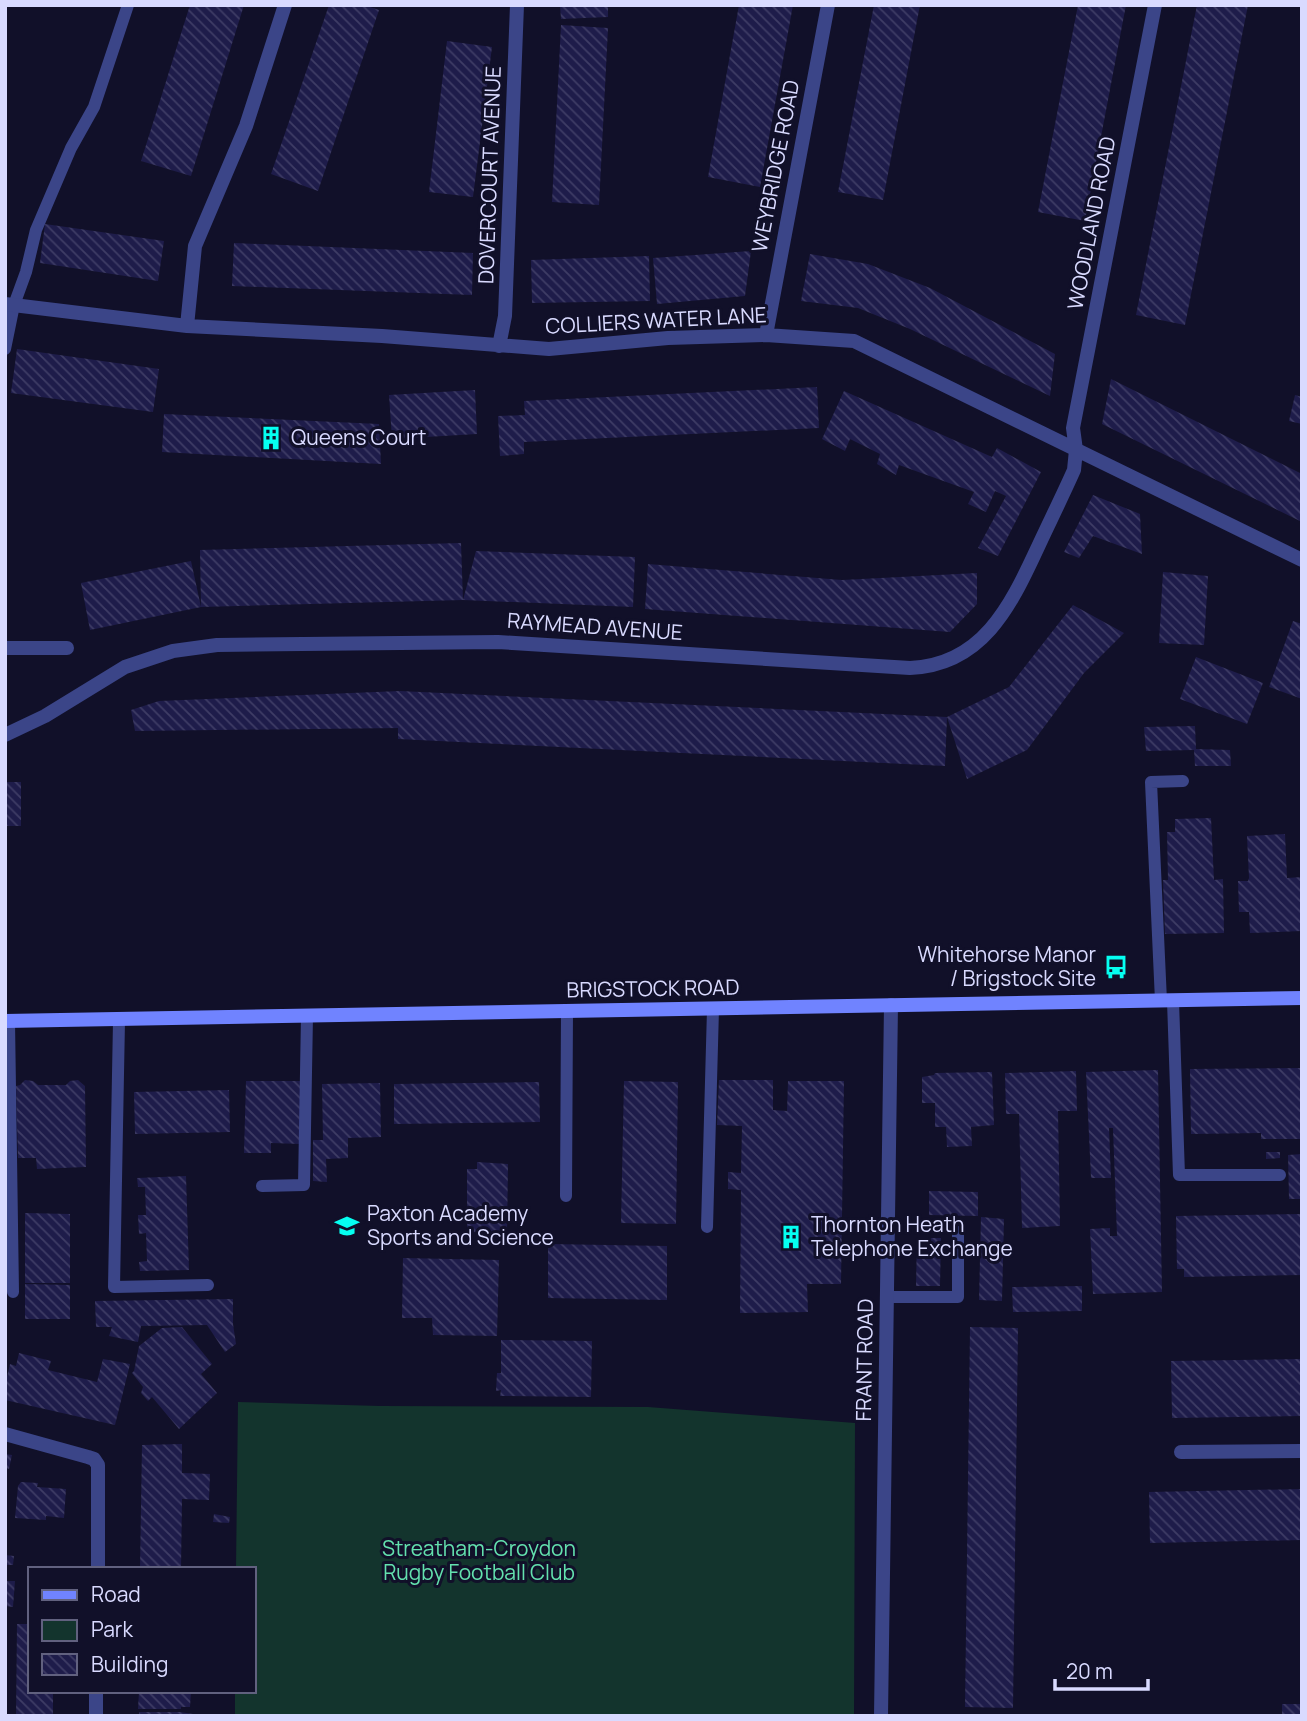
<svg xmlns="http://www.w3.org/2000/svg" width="1307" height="1721" font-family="Manrope,sans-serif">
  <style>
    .park { fill: #13342d }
    .building { fill: url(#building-back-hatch) }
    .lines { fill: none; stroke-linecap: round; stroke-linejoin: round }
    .lane { stroke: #3b4588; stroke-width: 12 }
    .street { stroke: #3b4588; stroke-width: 14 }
    .secondary { stroke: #7083ff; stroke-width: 14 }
    .labels { text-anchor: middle; stroke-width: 6; stroke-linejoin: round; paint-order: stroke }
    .street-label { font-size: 21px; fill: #d9daff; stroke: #111029 }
    .poi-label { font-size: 21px; fill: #d9daff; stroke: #111029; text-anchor: start }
    .park-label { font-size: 21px; fill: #63e1ae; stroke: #111029 }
  </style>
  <defs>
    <pattern id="building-back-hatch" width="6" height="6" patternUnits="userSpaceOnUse" patternTransform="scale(1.75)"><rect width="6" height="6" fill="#1e1c4a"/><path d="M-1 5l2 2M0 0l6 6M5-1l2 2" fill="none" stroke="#3e3c65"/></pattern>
  </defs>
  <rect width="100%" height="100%" fill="#111029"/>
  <path class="park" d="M238 1402 380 1406 648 1407 855 1423 854 1716H235V1691H254V1569H236Z"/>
  <path class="building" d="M190 5H244L191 176 141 161Z
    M329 5H364L379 10 318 191 271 174Z
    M560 5H608V17L561 19Z
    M739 5H793L760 187 708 177Z
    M874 5H920L883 200 838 192Z
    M1078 5H1126L1085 221 1038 212Z
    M1197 5H1248L1185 325 1136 315Z
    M561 25 608 28 599 205 552 202Z
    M447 41 492 47 473 197 429 192Z
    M45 224 164 241 158 281 40 263Z
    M234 243 473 253 472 295 232 286Z
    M751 251 745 296 657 304 653 258Z
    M810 254 868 264 930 288 1055 354 1050 396 910 329 858 308 801 301Z
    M649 256 650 301 532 303 531 260Z
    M17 349 159 369 153 412 11 393Z
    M1111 379 1302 474V522L1102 424Z
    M817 387 819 428 524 442V454L500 456 498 416 525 415 524 401Z
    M475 390 477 434 392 439 389 395Z
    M844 391 992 457 997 448 1041 472 998 556 978 548 1006 496 995 491 986 512 968 504 974 492 899 465 896 475 877 464 880 454 850 439 845 451 822 439Z
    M1295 395 1302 397V424L1289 421Z
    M164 414 379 424 381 464 162 452Z
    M1093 495 1140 514 1142 554 1093 536 1079 558 1064 552Z
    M461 543 463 600 476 551 635 557 633 607 463 600 201 607 90 630 81 583 191 561 201 607 200 550Z
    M648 564 842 580 977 573V604L950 632 645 609Z
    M1163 572 1208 576 1204 645 1159 643Z
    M1073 605 1124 633 1084 673 1027 750 967 779 947 717 945 766 398 739V728L135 731 131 710 159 701 400 691 947 717 1009 687Z
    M1293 621 1302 624V699L1269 687Z
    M1196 657 1263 683 1247 724 1180 699Z
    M1195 726 1196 749 1230 750 1231 766H1195L1194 750 1146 751 1144 727Z
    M5 782H21V826H5Z
    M1211 818 1214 880 1223 879 1224 933 1165 934 1163 880H1168L1167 832H1175V819Z
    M1285 834 1287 878 1302 877V931L1250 933 1249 912H1239L1238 881H1248L1249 878 1247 836Z
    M1302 1068V1139H1261V1133L1191 1134 1190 1069Z
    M1158 1070 1162 1292 1093 1294 1090 1229 1110 1228V1236H1117L1113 1128H1109L1111 1178H1091L1086 1072Z
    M1076 1071 1077 1111H1058L1060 1226 1022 1228 1019 1114H1006L1005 1073Z
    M992 1072 994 1125 971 1127 972 1146 947 1147 946 1127H935V1103H922V1077L934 1075 935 1073Z
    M25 1080 33 1081 38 1085H66L70 1081 78 1080 85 1086 86 1167 37 1169 36 1158H18L16 1086 20 1085Z
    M719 1080H773V1110L787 1111 788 1081H844L841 1284H807L808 1312 740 1313 741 1190 728 1189V1172L741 1173 742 1126 717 1125Z
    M246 1081H300V1144L271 1143V1153H244Z
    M624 1081 678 1082 676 1224 621 1223Z
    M539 1082 540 1122 394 1124V1084Z
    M380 1083 381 1137 348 1138V1158L326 1159 327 1182 313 1181V1140H323L322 1084Z
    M229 1090 230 1132 135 1134 134 1092Z
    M1266 1152H1280V1158L1266 1159Z
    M1302 1154V1199H1289L1288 1155Z
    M477 1162 508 1164 507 1233 467 1232V1169H477Z
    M186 1176 189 1270 140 1271 139 1262 147 1261 146 1233 139 1234 138 1215H146L145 1187H138L137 1178Z
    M929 1191 978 1192V1216L929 1215Z
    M25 1213 70 1214V1283H25Z
    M1302 1214V1275L1184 1277V1269H1177L1176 1216Z
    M981 1217 1004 1219 1002 1301 979 1300Z
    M917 1238H941L940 1286H916Z
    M548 1244 667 1246V1300L548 1298Z
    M403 1258 499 1260 497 1336 433 1335 432 1318H402Z
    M25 1284 70 1285V1319H25Z
    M1082 1286V1311L1013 1312 1012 1287Z
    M233 1299V1324L236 1344 225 1352 207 1325 141 1326 138 1342 109 1336 112 1327H96L95 1301Z
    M182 1327 212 1364 201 1374 217 1393 179 1429 152 1397 148 1401 141 1393 143 1387 132 1373 134 1371 139 1346 162 1328Z
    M970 1327 1018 1328 1013 1708 965 1707Z
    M501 1340 592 1341 591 1397 500 1396 501 1390 496 1391 497 1373H501Z
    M19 1353 51 1361 48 1370 97 1382 103 1359 130 1364 115 1425 5 1400V1385L10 1364 16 1366Z
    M1302 1359V1416L1172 1418 1171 1361Z
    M182 1444V1473L210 1474 209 1500 182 1499 181 1569H140L142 1445Z
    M5 1454 12 1455 9 1469 5 1468Z
    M21 1482 38 1483 37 1487 66 1489 64 1518 46 1516V1520L15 1518 18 1486Z
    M1302 1489V1540L1150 1543 1149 1492Z
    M214 1514 230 1517 229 1523 213 1522Z
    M5 1555 14 1556 13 1565H5Z
    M5 1581H15L13 1607 5 1606Z
    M17 1624H30V1691H53V1716H16Z
    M139 1691H191L190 1707H181V1709H138Z
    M1282 1704H1302V1716H1282Z
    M139 1712H180L193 1714V1716H139Z"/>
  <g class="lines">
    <path class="lane" d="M5 349 14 305 26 272 36 230 71 148 94 107 128 5
      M1161 1001 1151 782 1183 781
      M1173 1001 1179 1175H1280
      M9 1021 13 1292
      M119 1021 114 1287 208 1285
      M262 1186 304 1185 307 1016
      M566 1196 567 1011
      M707 1227 713 1009
      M887 1297H958V1232"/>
    <path class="street" d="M5 304 187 326 382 336 549 349 668 338 766 335 854 341 1302 560
      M187 326 195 246 246 126 285 5
      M766 335 828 5
      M499 346 505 316 517 5
      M5 648H67
      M5 735 45 716 125 667 173 651 217 645 498 642 910 668C982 665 1010 607 1037 549 1049 523 1062 497 1074 470L1076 450 1073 428 1155 5
      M5 1434 88 1457 94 1459 98 1465V1569
      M1181 1452 1302 1451
      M96 1716V1691
      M881 1716 891 1005"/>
    <path class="secondary" d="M5 1021 1302 998"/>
  </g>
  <defs>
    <g id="building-bare" transform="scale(1.89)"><path d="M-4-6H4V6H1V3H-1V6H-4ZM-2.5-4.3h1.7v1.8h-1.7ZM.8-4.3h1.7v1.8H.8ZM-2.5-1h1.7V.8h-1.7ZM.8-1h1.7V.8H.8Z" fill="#05fff1" stroke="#111029" stroke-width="2.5" paint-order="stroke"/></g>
    <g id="bus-bare" transform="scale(1.89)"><path d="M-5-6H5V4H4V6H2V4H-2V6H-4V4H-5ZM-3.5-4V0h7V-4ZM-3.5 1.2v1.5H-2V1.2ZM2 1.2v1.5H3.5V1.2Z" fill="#05fff1" stroke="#111029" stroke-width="2.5" paint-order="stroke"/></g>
    <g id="school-bare" transform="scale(1.89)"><path d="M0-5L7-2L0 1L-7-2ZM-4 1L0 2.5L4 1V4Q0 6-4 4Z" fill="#05fff1" stroke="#111029" stroke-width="2.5" paint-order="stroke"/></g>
  </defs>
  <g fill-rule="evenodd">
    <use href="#building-bare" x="271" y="438"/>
    <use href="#bus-bare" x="1116" y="967"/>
    <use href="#school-bare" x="347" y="1226"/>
    <use href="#building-bare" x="791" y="1237"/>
  </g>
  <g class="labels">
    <g class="street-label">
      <text transform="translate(776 166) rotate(-79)" y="7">WEYBRIDGE ROAD</text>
      <text transform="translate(490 175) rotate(-88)" y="7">DOVERCOURT AVENUE</text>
      <text transform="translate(1092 223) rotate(-79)" y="7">WOODLAND ROAD</text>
      <text transform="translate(656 321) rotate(-3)" y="7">COLLIERS WATER LANE</text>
      <text transform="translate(595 627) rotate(4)" y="7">RAYMEAD AVENUE</text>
      <text transform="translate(653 989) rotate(-1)" y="7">BRIGSTOCK ROAD</text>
      <text transform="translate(865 1360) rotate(-89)" y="7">FRANT ROAD</text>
    </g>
    <g class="poi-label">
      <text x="291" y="445">Queens Court</text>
      <text x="1096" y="962" text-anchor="end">Whitehorse Manor<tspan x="1096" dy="24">/ Brigstock Site</tspan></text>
      <text x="367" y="1221">Paxton Academy<tspan x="367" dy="24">Sports and Science</tspan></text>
      <text x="811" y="1232">Thornton Heath<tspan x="811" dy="24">Telephone Exchange</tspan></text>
    </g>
    <g class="park-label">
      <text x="479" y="1556">Streatham-Croydon<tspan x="479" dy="24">Rugby Football Club</tspan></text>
    </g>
  </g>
  <rect width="1307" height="1721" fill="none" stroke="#d9daff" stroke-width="14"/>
  <rect x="28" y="1567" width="228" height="126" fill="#111029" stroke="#61617f" stroke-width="2"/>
  <rect x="42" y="1590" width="35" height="10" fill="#7083ff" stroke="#61617f" stroke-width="2"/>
  <text x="91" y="1602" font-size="21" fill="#d9daff">Road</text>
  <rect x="42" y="1620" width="35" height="21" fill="#13342d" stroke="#61617f" stroke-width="2"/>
  <text x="91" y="1637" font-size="21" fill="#d9daff">Park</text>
  <rect x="42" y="1654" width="35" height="21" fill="url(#building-back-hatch)" stroke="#61617f" stroke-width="2"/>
  <text x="91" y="1672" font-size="21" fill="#d9daff">Building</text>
  <path d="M1055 1679v10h93v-10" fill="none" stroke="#d9daff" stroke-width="3.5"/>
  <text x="1066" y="1679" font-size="21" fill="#d9daff" stroke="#111029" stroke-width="5" paint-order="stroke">20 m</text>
</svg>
